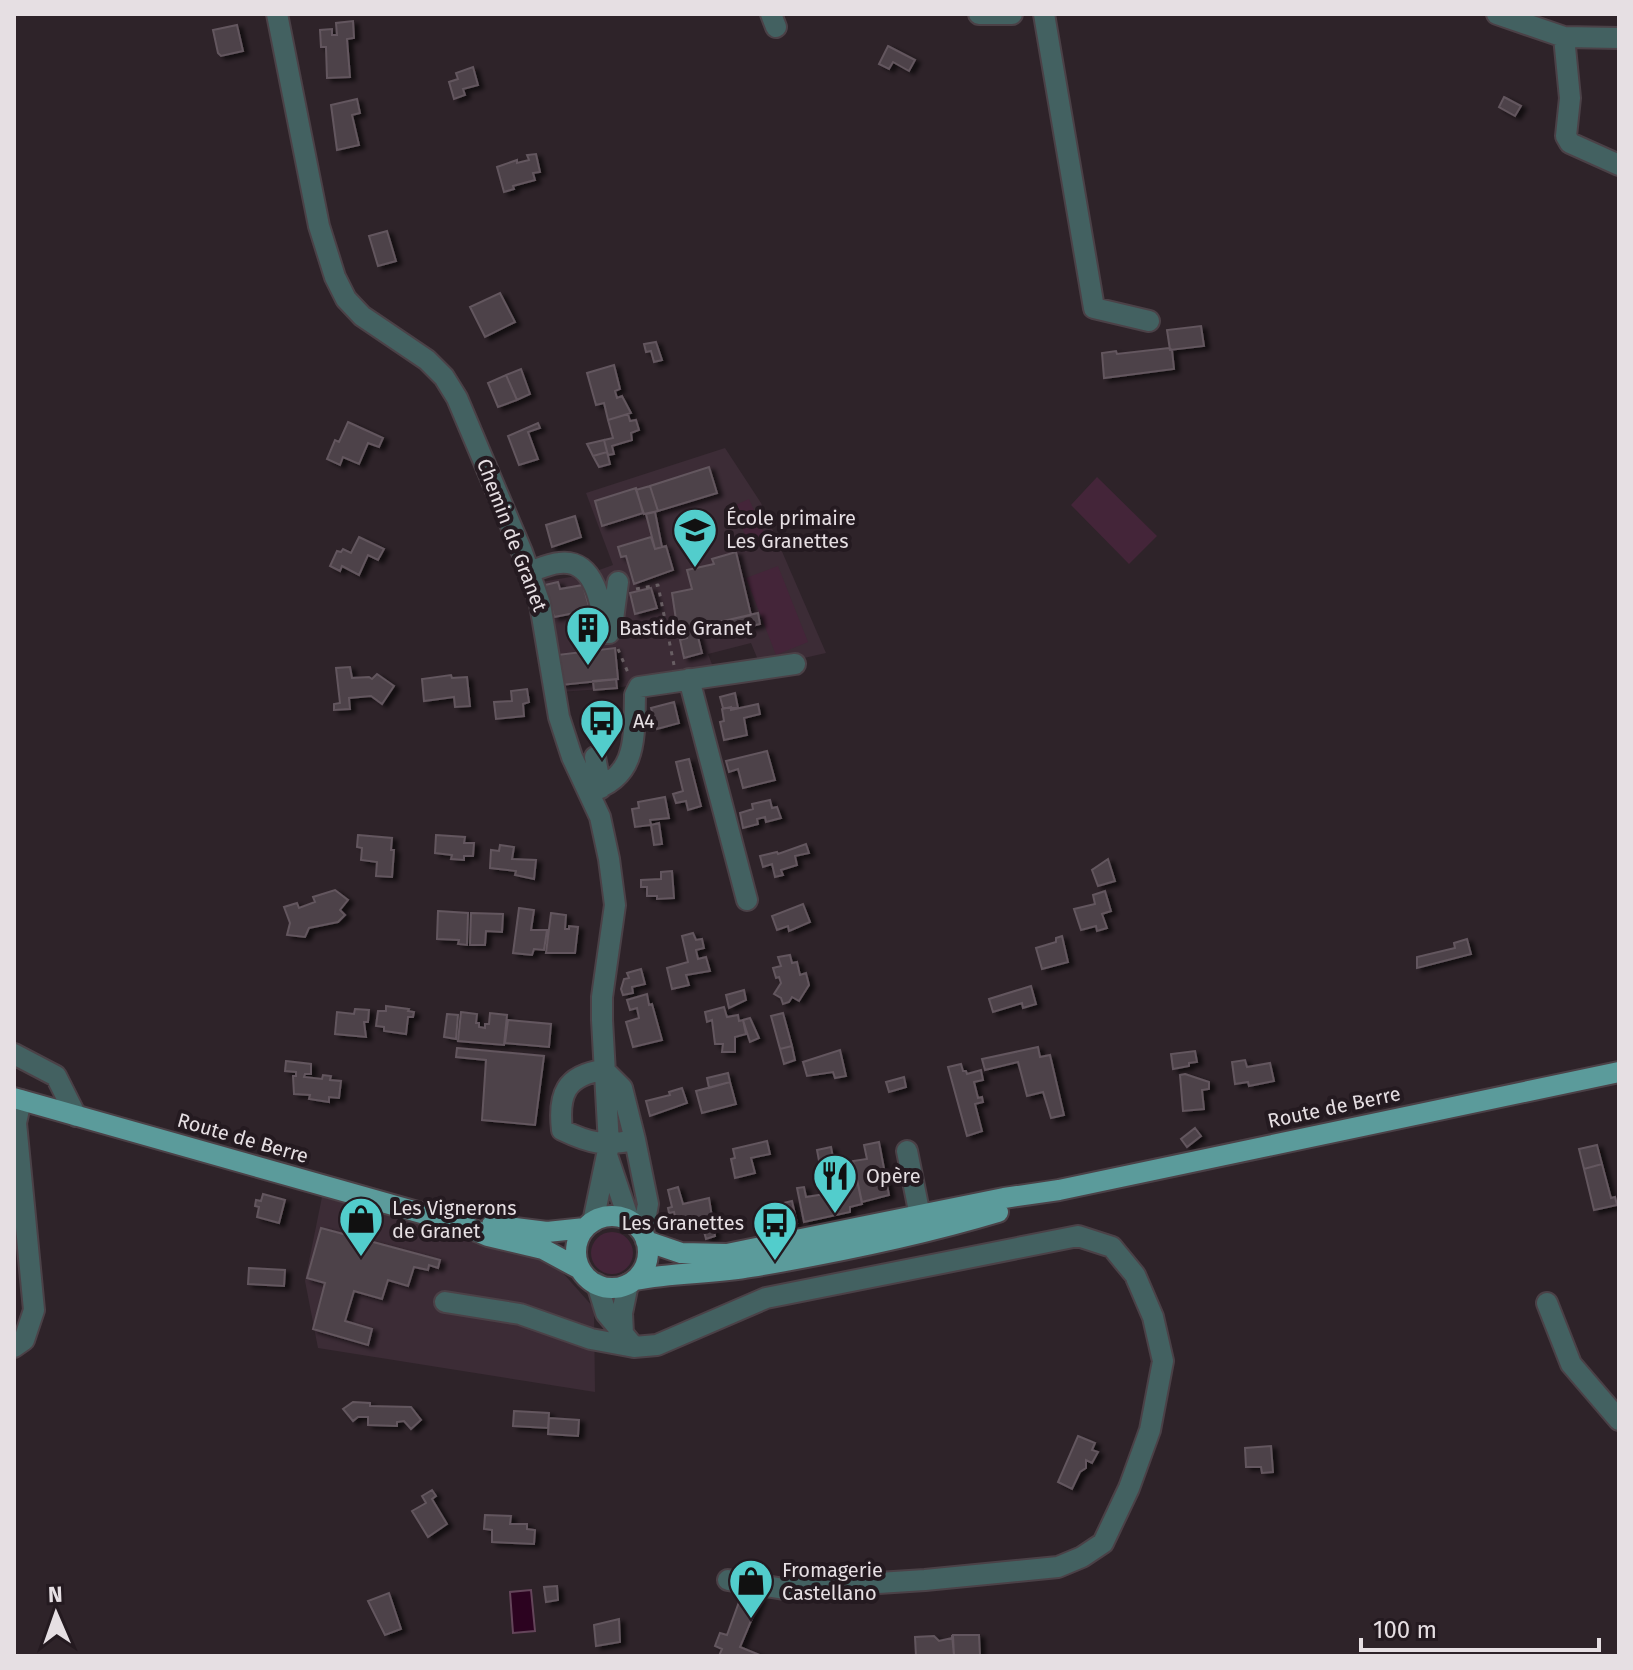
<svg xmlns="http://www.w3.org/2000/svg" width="1633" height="1670" font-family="'Fira Sans',sans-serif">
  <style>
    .built { fill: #3c2c36 }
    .green { fill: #442539 }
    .water { fill: #2c0320; stroke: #64455a; stroke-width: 2 }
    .building { fill: #4d4249; stroke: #63575e; stroke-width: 2; filter: url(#shadow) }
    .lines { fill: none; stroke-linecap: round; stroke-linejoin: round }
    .minor-casing { stroke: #4b4147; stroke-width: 24 }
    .major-casing { stroke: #4b4147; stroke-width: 24 }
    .path { stroke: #685e63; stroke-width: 3; stroke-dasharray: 4 6; stroke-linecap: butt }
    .minor { stroke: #436161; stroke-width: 20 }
    .major { stroke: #5b9b9b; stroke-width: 20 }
    .labels { text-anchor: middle; stroke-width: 8; stroke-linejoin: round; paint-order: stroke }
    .poi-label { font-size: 20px; fill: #e6dfe3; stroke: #241a20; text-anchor: start }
    .street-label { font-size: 20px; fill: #e6dfe3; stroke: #241a20 }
  </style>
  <defs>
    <filter id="shadow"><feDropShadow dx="5" dy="3" stdDeviation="2" flood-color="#0009"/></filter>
  </defs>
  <rect width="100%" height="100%" fill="#2e2329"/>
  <path class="built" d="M725 448 761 503 826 653 773 665 758 660 751 643 708 654 713 667 709 670 617 688 559 692 541 582 588 574 613 565 586 493Z
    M322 1197 555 1264 594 1308 595 1392 318 1348 305 1281Z"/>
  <path class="green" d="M1097 477 1157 536 1129 564 1071 505Z
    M749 499 768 542 751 549 733 506Z
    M778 566 808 642 776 655 746 578Z
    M591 1253a21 21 0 1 1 42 0a21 21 0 1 1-42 0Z"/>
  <path class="water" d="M531 1590 535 1631 513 1633 510 1592Z"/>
  <path class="building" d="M353 21 354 38 347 39 350 77 327 78 326 47H321L320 30 332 29V35H337L336 23Z
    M237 25 243 51 221 56 218 53 213 30Z
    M888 46 915 60 909 71 893 62 889 69 879 64Z
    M473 67 478 85 463 89 465 95 454 99 449 82 458 79 456 73Z
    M1504 97 1521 106 1515 116 1499 107Z
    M357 99 360 113 352 115 359 145 337 150 331 105Z
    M536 154 540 172 533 173 535 180 513 186 514 189 504 192 497 167 517 160V163L529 160 527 155Z
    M387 231 396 261 378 266 369 236Z
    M500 293 515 322 485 337 470 307Z
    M1201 326 1204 346 1170 350 1167 330Z
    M656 342 662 360 654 362 651 351 646 352 644 344Z
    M1169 348 1172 350 1174 369 1104 378 1102 353 1116 351 1117 354Z
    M614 365 620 389 615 391 617 398 622 396 631 413 608 420 604 403 596 405 587 373Z
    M521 369 530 394 517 400 506 375Z
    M506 375 517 400 498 407 488 383Z
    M628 414 630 421 636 420 639 430 631 433 632 440 612 446 614 454 608 455 604 440 613 438 608 420Z
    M348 422 383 438 379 447 368 443 359 464 343 457 340 465 327 459 335 440 339 442Z
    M538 423 540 428 528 432 538 459 519 465 508 436Z
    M604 440 607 452 593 456 587 444Z
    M607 452 610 464 599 467 593 456Z
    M709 467 717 493 658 511 650 486Z
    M650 486 658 511 644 514 636 490Z
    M636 488 643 513 602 526 595 501Z
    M655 512 662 547 655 549 646 514Z
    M575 516 581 537 552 547 546 525Z
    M359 537 384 549 378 560 368 555 359 575 342 566 340 571 330 566 337 551 341 552 343 549 351 553Z
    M651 537 655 549 666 546 673 570 634 584 626 556 621 557 618 547Z
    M736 552 751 615 719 622 720 628 711 630 706 626 678 633 672 593 692 589 687 570 714 564 712 559Z
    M558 582 560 589 583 585 590 610 554 617 545 585Z
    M651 588 657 608 635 614 630 593Z
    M758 613 760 624 740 629 738 623 720 628 719 622Z
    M696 629 702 653 684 658 680 640 687 638 685 631Z
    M615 648 618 679 561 685 557 655Z
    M350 667 352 678 369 677 372 679 377 674 394 686 382 704 371 696 349 698 350 709 334 710V704L340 703 336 668Z
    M451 675 452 678 467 677 470 706 455 707 454 697 424 701 422 679Z
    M616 679 617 688 594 690 593 681Z
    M527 689 529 702 523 704 524 716 496 719 494 702 512 701 511 691Z
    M735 693 738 708H723L720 697Z
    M674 702 679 723 657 729 651 708Z
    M758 704 760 714 744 718 747 735 724 740 720 722 724 721 722 709 731 707V710Z
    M767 751 775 780 743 788 738 769 729 772 726 761Z
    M689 759 701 806 688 810 686 801 676 803 673 794 683 791 676 762Z
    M665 797 669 818 650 820 651 825 635 827 632 809 639 808 638 802Z
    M770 800 772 808 777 807 781 818 766 822 765 817 757 819 758 824 743 828 740 813 753 809 752 804Z
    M659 823 662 844 654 845 651 825Z
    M358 835 392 838 391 850H394L392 877 376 876 377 862 361 860 362 848 357 847Z
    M436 835 465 837 464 843H474L473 856H464V860L451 859 452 855 435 853Z
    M806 844 809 853 795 856 797 865 781 870 783 875 775 877 772 864 763 867 760 856 777 852 778 854Z
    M500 845 514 847 512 859 536 860 534 879 515 875 516 871 490 868 491 850 499 851Z
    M1108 859 1115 881 1098 886 1092 870Z
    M672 871 674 898 657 899V896H647V887H641V880L661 879V872Z
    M335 890 348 900 340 910 345 915 338 922 309 928 305 937 287 935 290 923 284 907 297 903 299 908 315 902 313 897Z
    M1105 891 1111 911 1102 914 1107 928 1097 931 1096 926 1081 930 1074 909 1095 904 1093 895Z
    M803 904 810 922 789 931 788 926 777 930 772 916Z
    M519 908 534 910 531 930H547L544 950 534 949 532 955 513 953Z
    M438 911 468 913 467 945 458 944 459 940 437 939Z
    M471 913 503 914 502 932 486 931 485 945H470Z
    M551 913 566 915 565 929H569V926L578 927 575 953H546Z
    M693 933 696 940 702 939 704 948 696 950 698 959 706 957 710 971 686 975 689 985 672 989 667 968 688 962 682 936Z
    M1062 936 1068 962 1042 969 1036 948 1056 942V938Z
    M1467 939 1471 954 1417 968V957L1455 948 1454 943Z
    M790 955 792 963 797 962 800 975 806 973 809 985 799 1001 792 997 789 1002 783 1004 781 998 774 994 781 983 779 977 776 978 773 968 781 966 778 957Z
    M641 969 645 984 632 987 633 993 623 995 621 989 624 979 629 978 627 973Z
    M1031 986 1036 1004 1023 1008 1022 1003 993 1012 989 999Z
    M744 990 746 1000 729 1008 726 995Z
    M647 994 649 1005 652 1004 662 1040 633 1047 626 1022 639 1018 637 1008 630 1010 627 1000Z
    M386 1006 409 1009 408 1011 414 1012 413 1017H408L406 1034 384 1031V1027L376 1026 378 1011H386Z
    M724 1007 727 1017 738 1015 739 1021 743 1020 746 1034 735 1037V1052H722L723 1044H715L712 1020 707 1022 705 1012Z
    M355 1009 369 1010 368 1022H364L366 1037 335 1034 337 1012 354 1014Z
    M461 1012 477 1014 476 1023H479V1027L485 1028V1024H489L490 1013 507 1015 504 1045 458 1041Z
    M783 1013 792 1046 780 1049 771 1016Z
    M447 1014 458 1015 456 1039 444 1037Z
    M750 1018 759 1038 750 1042 743 1020Z
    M508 1020 551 1024 549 1047 505 1043Z
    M792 1046 795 1060 784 1064 780 1049Z
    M1038 1047 1040 1057 1050 1055 1064 1115 1051 1118 1043 1092 1027 1096 1018 1062 985 1070 982 1059Z
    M457 1048 544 1056 535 1125 482 1120 486 1060 456 1057Z
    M840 1050 846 1076 835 1078 833 1072 807 1076 803 1062Z
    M1195 1051 1197 1062 1189 1063V1066L1173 1069 1171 1054Z
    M1245 1060 1247 1067 1270 1063 1274 1081 1249 1086 1248 1082 1235 1084 1232 1062Z
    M286 1061 311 1064V1074H305L304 1077 322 1079 323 1075 331 1076 330 1080 341 1081 339 1098 329 1097V1102L309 1099 310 1095 294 1094 293 1076H296V1072L285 1071Z
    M961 1064 963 1071H966L967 1074 981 1070 983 1080 974 1082 978 1098 982 1097 983 1102 975 1104 982 1131 967 1136 948 1067Z
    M728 1073 730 1082 709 1088 707 1078Z
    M1185 1074 1209 1082V1089L1202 1090 1204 1109 1183 1111 1180 1075Z
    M904 1077 906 1087 889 1092 886 1082Z
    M730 1082 736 1104 702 1113 696 1091Z
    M682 1088 687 1103 650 1116 646 1101 670 1095 669 1092Z
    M1195 1128 1201 1136 1187 1147 1181 1139Z
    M767 1141 770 1154 751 1158 755 1173 735 1178 731 1159 735 1158 733 1149Z
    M879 1142 889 1195 862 1202 853 1161 867 1159 864 1145Z
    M1597 1145 1602 1164 1584 1169 1579 1149Z
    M831 1147 834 1163 820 1166 817 1150Z
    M1602 1164 1611 1198 1615 1197 1617 1205 1594 1210 1584 1169Z
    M850 1178 851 1181 857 1180 862 1204 850 1207V1212L804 1222 797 1188 804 1187 806 1197 825 1194 823 1183Z
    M678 1187 683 1204 709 1198 715 1236 706 1239 702 1224 691 1226 689 1218 676 1221 674 1212 669 1213 668 1208 672 1207 668 1190Z
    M263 1194 285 1200 279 1223 257 1217 259 1207 255 1206 256 1200 261 1201Z
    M792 1201 797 1223 780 1227 775 1205Z
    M321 1228 440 1260 438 1268 429 1265 428 1270 414 1267 408 1286 388 1280 382 1299 354 1291 345 1321 372 1329 368 1345 313 1329 325 1283 307 1278Z
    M249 1268 285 1270 284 1286 248 1284Z
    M353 1402 370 1403V1406L411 1407 421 1420 411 1429 404 1421 397 1422V1426L368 1425V1417H358L353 1421 343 1409Z
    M514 1411 549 1413 548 1428 513 1426Z
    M549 1418 579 1420 578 1436 548 1434Z
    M1078 1436 1095 1443 1092 1450 1098 1452 1092 1463 1086 1460V1468L1080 1472 1072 1489 1058 1482Z
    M1271 1446 1273 1472 1262 1473 1261 1467H1246L1245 1448Z
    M432 1490 436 1496 432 1499 447 1524 428 1537 412 1511 426 1503 422 1496Z
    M485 1515 511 1516 510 1524H527V1529L535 1530 534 1544 492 1542V1530L484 1529Z
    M557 1586 558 1600 546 1602 544 1587Z
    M743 1591 761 1597 740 1647 762 1656H719L722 1649 715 1646 720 1633 727 1635Z
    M389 1593 401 1629 385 1635 368 1601Z
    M619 1619 620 1642 596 1646 594 1625Z
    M952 1635 954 1656H916L915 1637 934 1636 939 1641 952 1638Z
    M953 1635H979L980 1656H954Z"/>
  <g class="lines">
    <g class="minor-casing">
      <path id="minor" d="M277 14 319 226 335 277 346 299 362 316 427 360 444 377 457 398 522 552 540 604 559 717 572 757 600 817 609 859 615 905 602 997V1020L609 1145 593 1222
        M771 14 776 27
        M979 14H1012
        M1044 14 1094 308 1149 321
        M1497 14 1564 37 1619 38
        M1564 37 1570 98 1566 136 1570 143 1619 165
        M529 572C538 569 549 564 559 563 596 558 602 607 605 633H609L612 627 618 582
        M689 679 747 900
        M595 757 601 788
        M589 791C638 778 634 737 635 695L639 687 795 664
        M14 1054 56 1076 76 1116
        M635 1140C604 1146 591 1144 562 1130 558 1095 565 1075 604 1070L622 1088 635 1140 648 1204 643 1232
        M907 1151 920 1216V1222L913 1225
        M608 1158 629 1220
        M597 1284 606 1313 634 1347 657 1345 766 1298 1078 1236 1112 1247 1135 1275 1153 1317 1163 1361 1150 1430 1129 1488 1103 1543 1082 1557 1058 1567 925 1580 784 1589 728 1580
        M445 1302 520 1314 591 1339 634 1347
        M1547 1303 1571 1364 1619 1420
        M623 1334 622 1313 628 1284
        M14 1347 24 1340 34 1310 16 1123 21 1100"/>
    </g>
    <g class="major-casing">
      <path id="major" d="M14 1098 460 1224 488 1236 543 1249 580 1269
        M576 1252a36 36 0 1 1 72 0a36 36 0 1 1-72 0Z
        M492 1225 547 1232 585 1228
        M646 1241 681 1253 727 1254 1004 1198 1059 1190 1619 1072
        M635 1280C673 1272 713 1274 751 1267 834 1253 918 1236 998 1212"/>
    </g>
    <path class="path" d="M636 589 658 585 674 665
      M666 627 676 625
      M618 649 629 675"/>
    <use href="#minor" class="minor"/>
    <use href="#major" class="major"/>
  </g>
  <defs>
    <g id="school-pin" transform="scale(2.3)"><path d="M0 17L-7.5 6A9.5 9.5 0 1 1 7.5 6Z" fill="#52cdcc" stroke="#241a20"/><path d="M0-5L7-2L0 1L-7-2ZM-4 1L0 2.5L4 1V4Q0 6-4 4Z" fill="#111"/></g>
    <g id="building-pin" transform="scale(2.3)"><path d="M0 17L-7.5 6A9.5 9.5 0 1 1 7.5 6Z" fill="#52cdcc" stroke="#241a20"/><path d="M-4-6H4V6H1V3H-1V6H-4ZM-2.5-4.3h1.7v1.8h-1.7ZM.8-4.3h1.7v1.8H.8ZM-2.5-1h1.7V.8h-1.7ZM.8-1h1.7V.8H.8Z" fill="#111"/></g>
    <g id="bus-pin" transform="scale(2.3)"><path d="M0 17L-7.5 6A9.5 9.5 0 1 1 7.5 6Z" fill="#52cdcc" stroke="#241a20"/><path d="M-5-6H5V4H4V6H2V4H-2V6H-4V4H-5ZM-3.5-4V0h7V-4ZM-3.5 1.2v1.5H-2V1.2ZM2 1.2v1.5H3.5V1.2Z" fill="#111"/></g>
    <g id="restaurant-pin" transform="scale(2.3)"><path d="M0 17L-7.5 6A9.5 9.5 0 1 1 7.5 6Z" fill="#52cdcc" stroke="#241a20"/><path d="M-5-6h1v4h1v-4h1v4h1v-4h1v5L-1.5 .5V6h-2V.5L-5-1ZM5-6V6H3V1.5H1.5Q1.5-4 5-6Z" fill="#111"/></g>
    <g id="shop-pin" transform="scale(2.3)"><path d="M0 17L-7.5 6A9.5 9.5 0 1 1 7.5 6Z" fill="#52cdcc" stroke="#241a20"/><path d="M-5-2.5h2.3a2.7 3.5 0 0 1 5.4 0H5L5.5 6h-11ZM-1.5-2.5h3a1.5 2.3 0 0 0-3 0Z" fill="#111"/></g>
  </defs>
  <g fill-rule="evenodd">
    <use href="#school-pin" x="695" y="530"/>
    <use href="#building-pin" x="588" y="628"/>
    <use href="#bus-pin" x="602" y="721"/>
    <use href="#restaurant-pin" x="835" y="1176"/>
    <use href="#shop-pin" x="361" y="1219"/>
    <use href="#bus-pin" x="775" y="1223"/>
    <use href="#shop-pin" x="751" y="1581"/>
  </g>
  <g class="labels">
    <g class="poi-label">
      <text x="726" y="525">École primaire<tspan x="726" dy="23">Les Granettes</tspan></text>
      <text x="619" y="635">Bastide Granet</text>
      <text x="633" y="728">A4</text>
      <text x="866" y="1183">Opère</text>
      <text x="392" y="1215">Les Vignerons<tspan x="392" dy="23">de Granet</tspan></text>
      <text x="744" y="1230" text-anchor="end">Les Granettes</text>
      <text x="782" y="1577">Fromagerie<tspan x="782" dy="23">Castellano</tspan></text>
    </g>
    <g class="street-label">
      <text transform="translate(512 535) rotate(69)" y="7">Chemin de Granet</text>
      <text transform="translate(1334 1107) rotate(-12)" y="7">Route de Berre</text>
      <text transform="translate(243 1138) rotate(16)" y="7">Route de Berre</text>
    </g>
  </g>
  <rect width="1633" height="1670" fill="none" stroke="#e6dfe3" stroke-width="32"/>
  <g transform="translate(56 1614) rotate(358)" stroke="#241a20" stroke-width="6" paint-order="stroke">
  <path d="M0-6L14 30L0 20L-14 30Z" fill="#e6dfe3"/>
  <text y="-12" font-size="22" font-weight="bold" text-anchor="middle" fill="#e6dfe3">N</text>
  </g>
  <path d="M1361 1638v12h238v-12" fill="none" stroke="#e6dfe3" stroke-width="4"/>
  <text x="1373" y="1638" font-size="24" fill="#e6dfe3" stroke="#241a20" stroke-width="6" paint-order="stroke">100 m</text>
</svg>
